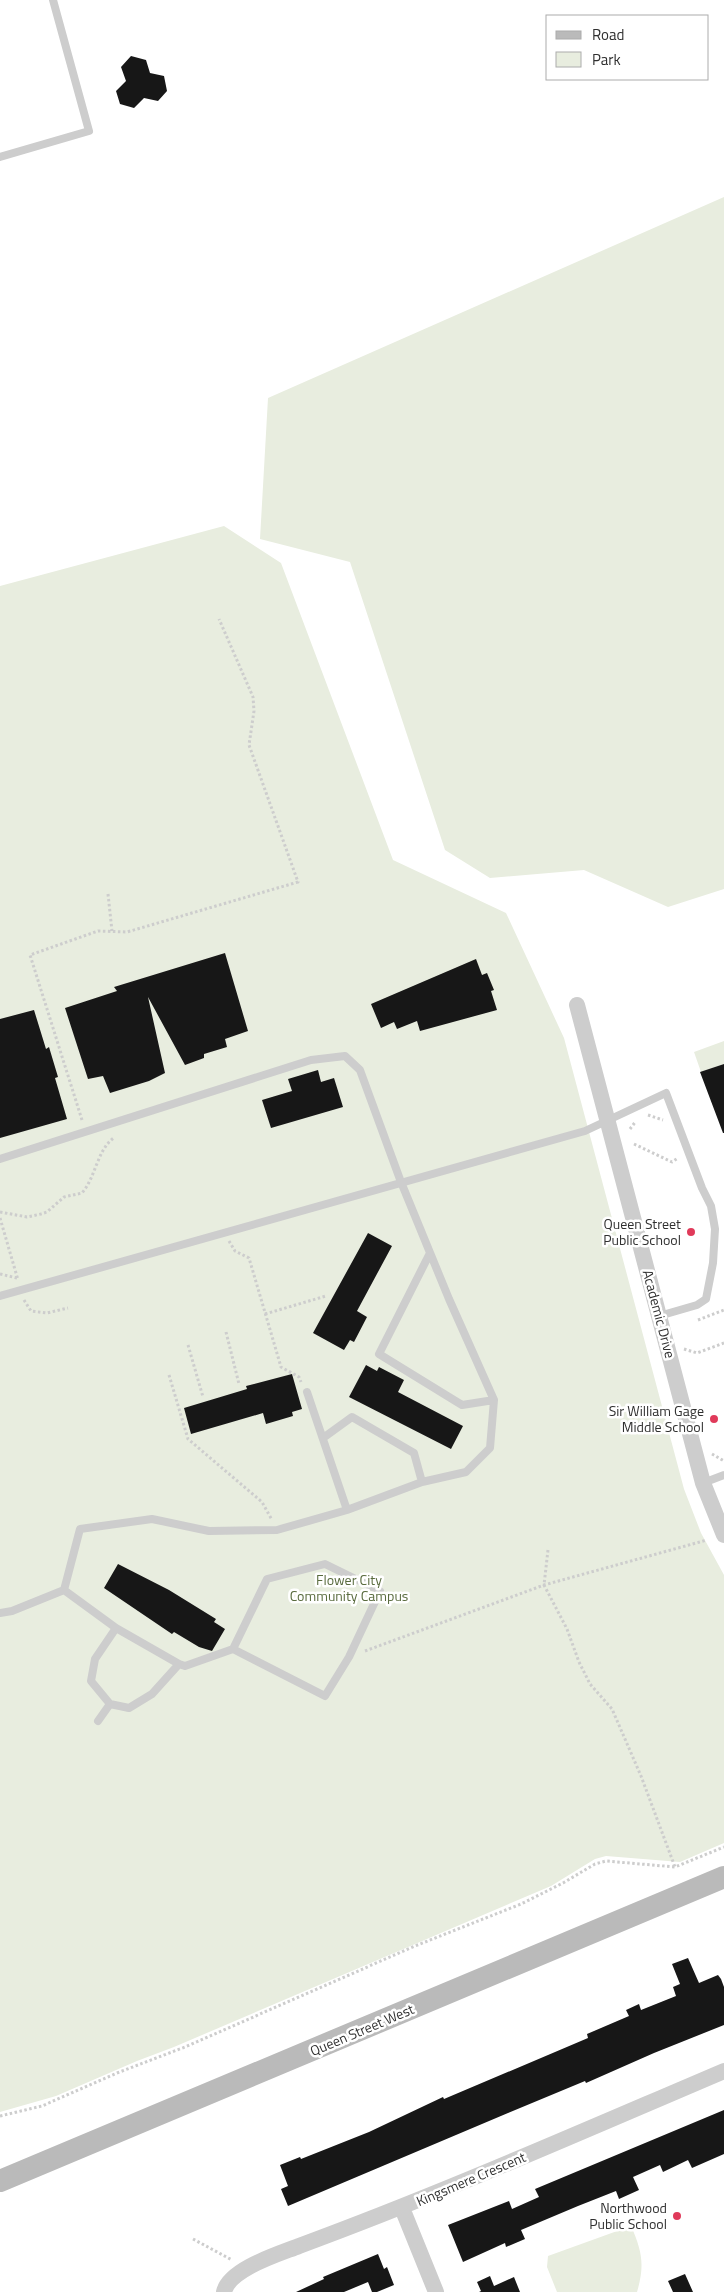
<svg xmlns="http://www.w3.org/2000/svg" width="724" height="2292" font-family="'Titillium Web',sans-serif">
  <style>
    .green { fill: #e8eddf }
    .building { fill: #171717 }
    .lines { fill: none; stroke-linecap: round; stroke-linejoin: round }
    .path { stroke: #cdcdcd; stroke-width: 3; stroke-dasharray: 2.5 2.5; stroke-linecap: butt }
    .lane { stroke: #cdcdcd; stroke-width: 8 }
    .street { stroke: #cdcdcd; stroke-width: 16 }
    .secondary { stroke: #bababa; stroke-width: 22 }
    .poi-dot { fill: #e03a5a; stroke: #fff; stroke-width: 2 }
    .labels { text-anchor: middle; stroke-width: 5; stroke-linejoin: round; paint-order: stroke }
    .poi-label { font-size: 14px; fill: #303030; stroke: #fff; text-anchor: end }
    .street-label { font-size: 14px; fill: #303030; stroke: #fff }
    .park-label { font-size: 14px; fill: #596b3e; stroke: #fff }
  </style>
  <rect width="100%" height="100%" fill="#fff"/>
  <path class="green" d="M724 197V889L668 907 584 870 490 878 445 850 350 562 260 539 268 398Z
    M224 526 281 563 393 860 506 913 564 1038 684 1489 701 1533 724 1575V1843L680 1862 606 1856 595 1859 551 1886 174 2047 137 2061 56 2096 0 2112V586Z
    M724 1041V1064L701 1072 694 1052Z
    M631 2226C642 2251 645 2265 637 2292H557L547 2267 548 2256Z"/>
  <path class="building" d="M131 56 146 60 150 73 164 76 167 91 158 101 144 98 134 108 120 104 116 91 126 81 121 67Z
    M225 953 248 1031 225 1039 227 1047 204 1054V1058L185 1065 148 997 165 1073 149 1081 110 1093 103 1076 88 1079 65 1008 117 991 114 987Z
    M476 959 482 975 487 973 494 990 491 991 497 1010 420 1031 417 1021 397 1029 394 1022 381 1028 371 1004Z
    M34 1010 46 1049 49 1047 58 1077 55 1078 67 1119 0 1138V1019Z
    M724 1064V1133H723L700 1072Z
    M318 1070 321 1082 334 1078 343 1107 271 1128 262 1100 292 1091 288 1079Z
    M368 1233 392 1246 357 1311 367 1317 354 1342 350 1340 344 1350 313 1333Z
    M366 1365 377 1371 379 1367 404 1380 398 1392 463 1426 451 1449 349 1397Z
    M292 1374 302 1409 292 1412 293 1416 266 1424 263 1413 191 1434 184 1408 247 1389 246 1386Z
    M118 1564 169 1590 216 1619 214 1622 225 1629 212 1651 199 1647 174 1632 172 1634 104 1588Z
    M688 1958 699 1983 718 1975 721 1979 724 1987V2025L654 2053 586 2083 585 2081 508 2113 288 2206 281 2189 288 2186 280 2165 300 2157 301 2159 369 2132 443 2097 444 2099 588 2038 587 2034 629 2016 626 2010 639 2004 641 2010 676 1996 673 1987 680 1984 672 1964Z
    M724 2110V2154L692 2168 688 2160 663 2172 660 2165 633 2177 639 2190 619 2199 616 2191 578 2206 521 2230 525 2239 506 2247 505 2243 463 2262 448 2225 509 2201 512 2209 539 2197 535 2189Z
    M378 2254 384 2269 387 2267 394 2285 377 2292H372L368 2282 344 2292H296L324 2279 323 2277Z
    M685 2274 693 2292H673L668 2281Z
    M490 2276 494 2286 514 2277 520 2292H479L481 2291 477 2282Z"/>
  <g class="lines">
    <path class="path" d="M108 894 112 931
      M648 1115 663 1120
      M82 1120 30 955 98 931 127 932 298 882 249 745 254 711 253 697 219 619
      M630 1129 636 1121
      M634 1144 672 1162 678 1158
      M0 1212 27 1217 41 1214 47 1212 64 1197 82 1193C96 1177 97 1149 115 1137
      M0 1218 18 1280
      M229 1241 235 1251 249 1258 281 1367 299 1377 301 1382
      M0 1274 17 1278
      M24 1300 31 1311 47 1313 68 1308
      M265 1314 326 1296
      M698 1320 724 1310
      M226 1332 239 1384
      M188 1345 203 1397
      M684 1349 697 1353 724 1343
      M169 1375 188 1439 262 1502 272 1520
      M712 1454 724 1461
      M548 1550 544 1585 567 1629 579 1662 590 1684 612 1709 641 1776 675 1867
      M365 1651 544 1585 707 1540
      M0 2116 42 2106 117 2073 185 2047 415 1946 521 1904 563 1883 595 1864 606 1861 675 1867 724 1847
      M193 2239 232 2260"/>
    <path class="lane" d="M0 157 89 131 53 0
      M0 1159 311 1060 345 1056 360 1070 401 1182 449 1299 494 1400 490 1448 466 1472 422 1482 347 1510 277 1530 209 1531 152 1519 80 1529 64 1590 12 1611 0 1613
      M430 1253 379 1354 462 1405 494 1400
      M0 1296 585 1131 666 1093 702 1188 711 1206 715 1229 713 1263 706 1299 697 1305 659 1316
      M307 1392 347 1510
      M323 1438 352 1417 414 1453 422 1482
      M703 1483 724 1475
      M64 1590 116 1628 179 1664 185 1666 233 1649 325 1696 349 1657 380 1591 325 1564 267 1579 233 1649
      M110 1704 91 1681 95 1659 116 1628
      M98 1721 110 1704 129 1708 152 1694 179 1664"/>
    <path class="street" d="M577 1005 703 1483 724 1535
      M402 2208 436 2292
      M224 2292C229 2269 279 2254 299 2246 443 2193 583 2131 724 2071"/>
    <path class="secondary" d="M0 2181 724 1877"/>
  </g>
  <g class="poi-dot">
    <circle cx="691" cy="1232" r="5"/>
    <circle cx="714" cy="1419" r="5"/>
    <circle cx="677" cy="2216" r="5"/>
  </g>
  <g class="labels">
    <g class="poi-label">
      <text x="681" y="1229">Queen Street<tspan x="681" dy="16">Public School</tspan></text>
      <text x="704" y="1416">Sir William Gage<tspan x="704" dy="16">Middle School</tspan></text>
      <text x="667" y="2213">Northwood<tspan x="667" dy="16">Public School</tspan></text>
    </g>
    <g class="street-label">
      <text transform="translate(659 1314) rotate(75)" y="5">Academic Drive</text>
      <text transform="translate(362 2030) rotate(-23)" y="5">Queen Street West</text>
      <text transform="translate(471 2179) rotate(-23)" y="5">Kingsmere Crescent</text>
    </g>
    <g class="park-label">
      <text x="349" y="1585">Flower City<tspan x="349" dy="16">Community Campus</tspan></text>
    </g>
  </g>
  <rect x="546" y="15" width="162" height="65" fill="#ffffff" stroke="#acacac"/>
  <rect x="556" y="31" width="25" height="8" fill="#bababa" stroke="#acacac"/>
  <text x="592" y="40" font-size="15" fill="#303030">Road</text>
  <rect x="556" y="52" width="25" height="15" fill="#e8eddf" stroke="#acacac"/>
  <text x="592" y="65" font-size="15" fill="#303030">Park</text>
</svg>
